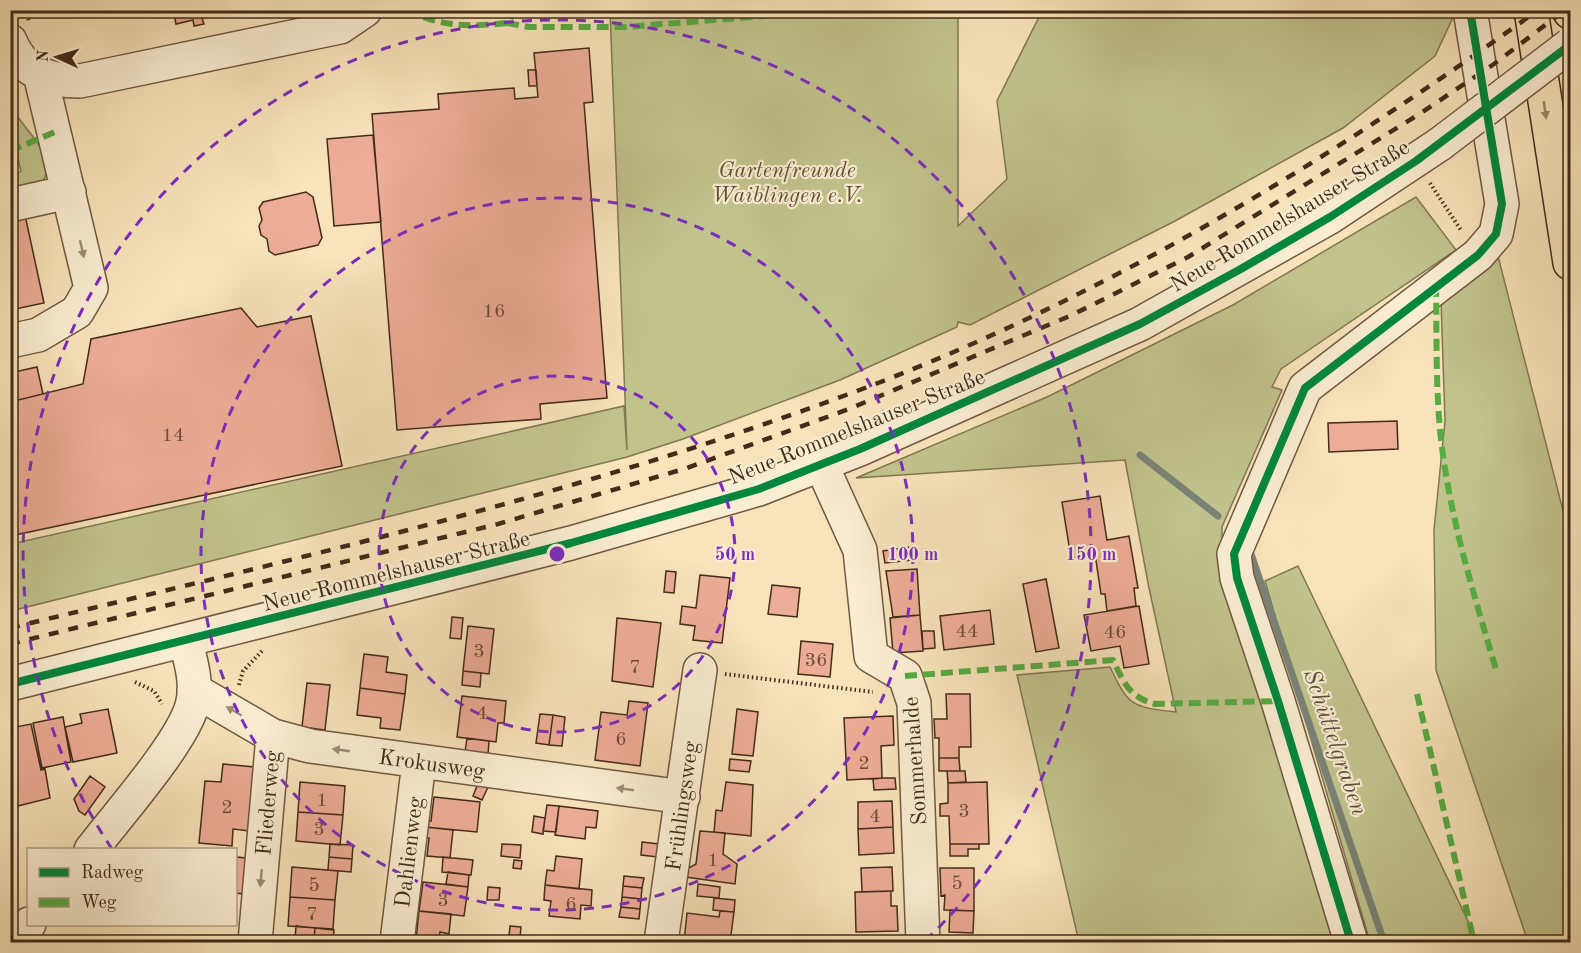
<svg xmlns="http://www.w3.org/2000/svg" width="1581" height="953" font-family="'Old Standard TT',serif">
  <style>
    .green { fill: #c1c38d; stroke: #827753; stroke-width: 1.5 }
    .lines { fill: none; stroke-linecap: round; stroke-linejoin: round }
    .stream { stroke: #7a8377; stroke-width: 7 }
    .building { fill: #edac96; stroke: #432b19; stroke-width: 1.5 }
    .minor-casing { stroke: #705941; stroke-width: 36 }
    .highway-casing { stroke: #432b19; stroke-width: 36 }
    .path { stroke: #432b19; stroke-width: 4; stroke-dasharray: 1.5 3; stroke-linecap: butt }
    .minor { stroke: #faedd2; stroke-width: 33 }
    .highway { stroke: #f8e3ba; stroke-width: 33 }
    .rail { stroke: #432b19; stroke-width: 4.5; stroke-dasharray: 10 10; stroke-linecap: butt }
    .minor-bridge-casing { stroke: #705941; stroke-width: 36; stroke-linecap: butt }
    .minor-bridge { stroke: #faedd2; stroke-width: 33 }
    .quiet { stroke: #56ab42; stroke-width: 6; stroke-dasharray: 12 6; stroke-linecap: butt }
    .cycleway-casing { stroke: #faedd2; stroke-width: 11 }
    .cycleway { stroke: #00873e; stroke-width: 8 }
    .oneway { fill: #9e876a }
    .oneway2 { fill: #9e8c76 }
    .ring { fill: none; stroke: #7b2cbf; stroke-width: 3; stroke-dasharray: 10 8 }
    .labels { text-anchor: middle; stroke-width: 4.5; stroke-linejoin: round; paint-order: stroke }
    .number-label { font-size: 20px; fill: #6e4b38 }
    .park-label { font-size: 22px; font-style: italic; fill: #625136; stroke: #faedd2 }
    .street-label { font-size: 22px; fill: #432b19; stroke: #faedd2 }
    .water-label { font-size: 24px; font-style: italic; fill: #5a5040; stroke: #faedd2 }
    .centre { fill: #7b2cbf; stroke: #faedd2; stroke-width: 3 }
    .ring-label { font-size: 18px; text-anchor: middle; font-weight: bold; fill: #7b2cbf; stroke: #faedd2; stroke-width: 4.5; stroke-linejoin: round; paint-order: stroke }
  </style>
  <rect width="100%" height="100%" fill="#f8e3ba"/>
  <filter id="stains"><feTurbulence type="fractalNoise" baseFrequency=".00333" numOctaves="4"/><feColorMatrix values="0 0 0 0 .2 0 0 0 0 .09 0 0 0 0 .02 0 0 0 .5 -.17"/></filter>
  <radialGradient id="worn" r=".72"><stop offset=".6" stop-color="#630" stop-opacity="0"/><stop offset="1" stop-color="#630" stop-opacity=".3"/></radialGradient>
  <path class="green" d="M610 11H958V226L1007 179 997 101 1042 11H1454L1455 13 1435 56 1343 128 1175 221 970 325 958 322 957 327 840 380 683 439 627 457 11 611V544L624 406 627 450Z
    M10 103C20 130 61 153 42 183L15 195 11 178 21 171 11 132Z
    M1416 197 1456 250 1281 369 1272 387 1282 390 1222 527V573L1339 942H1079L1017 675 1110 667C1129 707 1132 707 1176 712L1149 588 1125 460 856 478 1047 397 1233 305Z
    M1498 256 1570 538V942H1528L1436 670 1434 530 1445 421 1441 300Z
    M1298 566 1478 942H1370L1265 581Z"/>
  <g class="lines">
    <path class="stream" d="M1140 455 1218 516
      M1251 554 1384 942"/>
  </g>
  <path class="building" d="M173 10H209L210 16 202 18 204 24 194 26 193 20 176 24Z
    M589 48 593 102 584 103 607 398 540 404 541 419 397 430 372 114 439 109 438 94 514 88 515 99 538 97 534 53Z
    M528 70H536L537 86H529Z
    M373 135 381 222 334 226 327 139Z
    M306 192 313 197 322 238 318 245 275 255 269 251 267 239 261 235 259 226 262 220 259 208 263 202Z
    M25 215 44 303 10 310V218Z
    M241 308 257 327 311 316 342 466 10 536V402L83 384 91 339Z
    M37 367 43 394 10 402V373Z
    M1397 421 1398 449 1329 452 1328 423Z
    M1100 496 1107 540 1129 536 1138 588H1134L1136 606 1107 611 1105 594H1101L1095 554 1071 558 1062 502Z
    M909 547 911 560 885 563 883 551Z
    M917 569 920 615 893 617 886 571Z
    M666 571 676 572 674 593 664 592Z
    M700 575 730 578 722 643 693 640 695 626 680 624 682 606 696 608Z
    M1046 579 1059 648 1036 652 1023 584Z
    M772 585 800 588 797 617 768 614Z
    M1139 606 1149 664 1124 668 1120 646 1091 651 1084 615Z
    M990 610 994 644 944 650 940 616Z
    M920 615 923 651 893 653 890 618Z
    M452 617 463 618 461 639 450 638Z
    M617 618 661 623 653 687 612 681Z
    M468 626 494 629 489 674 463 671Z
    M922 631H934L935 648 923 649Z
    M801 641 833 644 830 677 798 674Z
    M364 654 388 657 386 672 407 675 405 694 360 688Z
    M463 671 481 673 480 687 462 685Z
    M307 683 330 685 325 730 302 727Z
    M360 688 405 694 400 730 380 728 381 718 357 715Z
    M946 694H970L971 747H959V758H939V738H935L934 719H947Z
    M462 696 506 701 504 723H498L496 742 457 737Z
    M629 701 648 703 640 766 595 760 601 712 627 715Z
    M108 709 117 753 73 762 65 727 82 723 80 714Z
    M737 709 758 712 753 756 732 754Z
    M540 714 553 715 549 745 536 743Z
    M553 715 565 717 562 746 549 745Z
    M893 716 894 745 881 746 882 778 847 780 844 718Z
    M63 717 71 762 42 768 33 723Z
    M31 724 41 770 45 769 50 798 10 808V728Z
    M467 738 489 741 488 755 465 752Z
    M939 758H959L960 771H939Z
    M730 759 751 761 749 772 729 770Z
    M223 764 254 767 249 831 233 829 232 846 199 843 205 781 221 782Z
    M947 771H965L966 782 948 783Z
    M90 776 105 787 85 815 79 811 74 799Z
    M882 778H895L896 789 874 790 873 779Z
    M479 781 489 785 482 800 473 796Z
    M300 782 345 786 343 815 298 812Z
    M726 782 753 785 751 836 714 832 716 810 722 811Z
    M987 782 989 844H950L949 816H940V804L948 803V783Z
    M434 797 480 802 477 832 425 827 426 820 431 821Z
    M892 801 893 827 858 829V802Z
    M547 805 559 806 556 832 543 831Z
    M559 806 598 811 596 828 586 827 585 839 555 835Z
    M298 812 343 815 340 845 296 841Z
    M534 816 545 818 543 834 532 832Z
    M425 827 453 830 450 858 427 856 429 838H424Z
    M893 827 894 853 859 855 858 829Z
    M700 831 725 833 723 854 737 864 735 884 686 877 687 869 696 864Z
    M642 842 659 844 658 857 641 855Z
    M330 844 353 845 352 859 329 857Z
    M502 844 521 845 520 858 501 856Z
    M950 844H979V849H968V856H950Z
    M556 856 582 859 579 889 545 885 547 870 554 871Z
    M236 857 246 858 243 894 236 893Z
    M329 857 352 859 351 872 328 870Z
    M443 857 473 860 471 875 442 872Z
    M514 860 522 861 521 869 513 868Z
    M292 867 338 871 335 900 290 897Z
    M892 867 893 891 862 892 861 868Z
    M940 868H974V911L944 910 945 895 941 896Z
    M448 872 469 875 468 887 446 884Z
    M624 876 644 878 642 888 623 886Z
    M423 882 468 887 464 916 419 911Z
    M698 884 720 887 719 898 697 896Z
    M545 885 592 890 591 906 581 905 580 919 549 916 551 901 544 900Z
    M623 886 642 888 641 899 622 897Z
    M488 887 500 888 499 900H487Z
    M891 891V906H897L898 931 856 932 855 892Z
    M290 897 335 900 333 929 288 926Z
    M622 897 641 899 640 909 621 907Z
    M714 898 735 900 734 912 713 910Z
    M621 907 640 909 639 919 619 917Z
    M950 910 974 911 973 933 949 932Z
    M419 911 451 914 449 934 440 932 439 942 416 940Z
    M720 911 734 912 730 942H684L687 913 719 917Z
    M296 926 315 928 314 941 295 940Z
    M510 926 521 927 520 938 509 937Z
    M315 928 334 930 333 942 314 941Z"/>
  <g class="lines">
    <g class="minor-casing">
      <path id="minor" d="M10 41C22 72 49 81 80 81L340 27 365 10
        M10 205 69 192
        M10 341 38 335 77 312 91 288 40 74
        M821 464 860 550 871 656 905 676 914 703 923 942
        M10 684 571 543 759 489 860 449 1140 324 1330 217 1440 144
        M194 690 273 736 310 746 683 797
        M91 850C117 816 181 744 192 706 198 685 191 662 186 642
        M13 942 29 924
        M255 942 273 736
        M397 942 419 762
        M661 942 700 670
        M1351 942 1278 701 1237 578 1234 554 1305 388 1478 255 1496 234 1502 204 1470 10"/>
    </g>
    <g class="highway-casing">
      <path id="highway" d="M1531 10 1570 263
        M1570 10V12"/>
    </g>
    <path class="path" d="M26 10 29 21
      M10 158 14 169 10 171
      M1430 183 1462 232
      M725 674 873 692
      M135 682 154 691 162 704
      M239 685 243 671 263 650"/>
    <use href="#minor" class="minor"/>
    <use href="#highway" class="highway"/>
    <path class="rail" d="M10 628C303 557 596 491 878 383 1115 291 1332 159 1538 10
      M10 644 498 524 687 468 849 409 1072 315 1188 257 1421 113 1494 64 1565 10"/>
    <g class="minor-bridge-casing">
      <path id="minor-bridge" d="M1440 144 1570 45"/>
    </g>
    <use href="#minor-bridge" class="minor-bridge"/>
    <path class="quiet" d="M407 10C441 27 469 27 507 23L516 10
      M507 23 529 27H626L840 10
      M10 151 55 132
      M1436 285C1437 341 1435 399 1443 455 1453 529 1476 601 1497 673
      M905 676 1113 660C1124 683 1129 697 1155 704L1278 701
      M1417 694 1474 942"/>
    <g class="cycleway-casing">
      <path id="cycleway" d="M10 684 571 543 759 489 860 449 1140 324 1239 270 1330 217 1416 161 1570 45
        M1351 942 1278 701 1237 578 1234 554 1305 388 1478 255 1496 234 1502 204 1470 10"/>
    </g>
    <use href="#cycleway" class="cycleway"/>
  </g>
  <defs><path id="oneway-solid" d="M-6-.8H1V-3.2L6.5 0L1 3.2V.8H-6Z" transform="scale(1.5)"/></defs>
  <use class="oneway" href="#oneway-solid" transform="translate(1545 110) rotate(82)"/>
  <g class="oneway2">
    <use href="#oneway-solid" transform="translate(82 249) rotate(77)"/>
    <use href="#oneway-solid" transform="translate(234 711) rotate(-150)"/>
    <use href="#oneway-solid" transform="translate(341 750) rotate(-172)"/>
    <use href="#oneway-solid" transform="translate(625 789) rotate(-172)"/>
    <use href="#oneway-solid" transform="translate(261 878) rotate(95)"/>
  </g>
  <g class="ring">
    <circle cx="557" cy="554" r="178"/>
    <circle cx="557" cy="554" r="356"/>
    <path d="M112 849A534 534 0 1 1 925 941"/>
  </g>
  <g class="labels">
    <g class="number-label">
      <text x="494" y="317">16</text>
      <text x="173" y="441">14</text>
      <text x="967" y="637">44</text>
      <text x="1115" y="638">46</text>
      <text x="479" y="657">3</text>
      <text x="816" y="666">36</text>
      <text x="635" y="673">7</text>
      <text x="482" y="719">4</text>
      <text x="621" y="745">6</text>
      <text x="864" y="769">2</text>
      <text x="322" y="806">1</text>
      <text x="227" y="813">2</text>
      <text x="964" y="817">3</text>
      <text x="875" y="822">4</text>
      <text x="319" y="835">3</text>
      <text x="713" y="866">1</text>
      <text x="957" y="889">5</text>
      <text x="314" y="891">5</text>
      <text x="443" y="906">3</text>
      <text x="571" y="910">6</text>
      <text x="312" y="920">7</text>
    </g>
    <g class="park-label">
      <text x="787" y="177">Gartenfreunde<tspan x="787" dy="25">Waiblingen e.V.</tspan></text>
    </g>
    <g class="street-label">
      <text transform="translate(1289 215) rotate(-31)" y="8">Neue Rommelshauser Straße</text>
      <text transform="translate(856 426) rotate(-22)" y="8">Neue Rommelshauser Straße</text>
      <text transform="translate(396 570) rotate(-14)" y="8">Neue Rommelshauser Straße</text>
      <text transform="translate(914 761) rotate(-94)" y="8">Sommerhalde</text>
      <text transform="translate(432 763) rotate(8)" y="8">Krokusweg</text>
      <text transform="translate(267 803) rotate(-85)" y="8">Fliederweg</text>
      <text transform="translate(681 806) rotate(-82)" y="8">Frühlingsweg</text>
      <text transform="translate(408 852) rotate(-83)" y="8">Dahlienweg</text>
    </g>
    <g class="water-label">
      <text transform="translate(1336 742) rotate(71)" y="8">Schüttelgraben</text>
    </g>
  </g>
  <circle cx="557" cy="554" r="9" class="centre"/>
  <g class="ring-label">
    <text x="735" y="560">50 m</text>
    <text x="913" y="560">100 m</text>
    <text x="1091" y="560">150 m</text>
  </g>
  <rect width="1581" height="953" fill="none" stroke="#f8e3ba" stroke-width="36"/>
  <rect x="12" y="12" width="1557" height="929" fill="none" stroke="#432b19" stroke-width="3"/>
  <rect x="18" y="18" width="1545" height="917" fill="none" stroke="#432b19" stroke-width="1.5"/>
  <rect x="27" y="848" width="210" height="78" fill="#faedd2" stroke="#b19f88" stroke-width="1.5"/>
  <rect x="39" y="868" width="30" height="9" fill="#00873e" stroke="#b19f88" stroke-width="1.5"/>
  <text x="81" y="878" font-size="18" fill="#432b19">Radweg</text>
  <rect x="39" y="898" width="30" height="9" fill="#56ab42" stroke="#b19f88" stroke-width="1.5"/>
  <text x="81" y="908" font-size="18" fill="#432b19">Weg</text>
  <g transform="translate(57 57) rotate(274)" stroke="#faedd2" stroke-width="4.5" paint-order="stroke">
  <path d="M0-4.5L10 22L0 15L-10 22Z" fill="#432b19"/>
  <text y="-9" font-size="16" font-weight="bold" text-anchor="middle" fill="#432b19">N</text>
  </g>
  <rect width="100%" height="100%" filter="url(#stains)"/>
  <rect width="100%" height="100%" fill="url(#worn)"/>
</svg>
